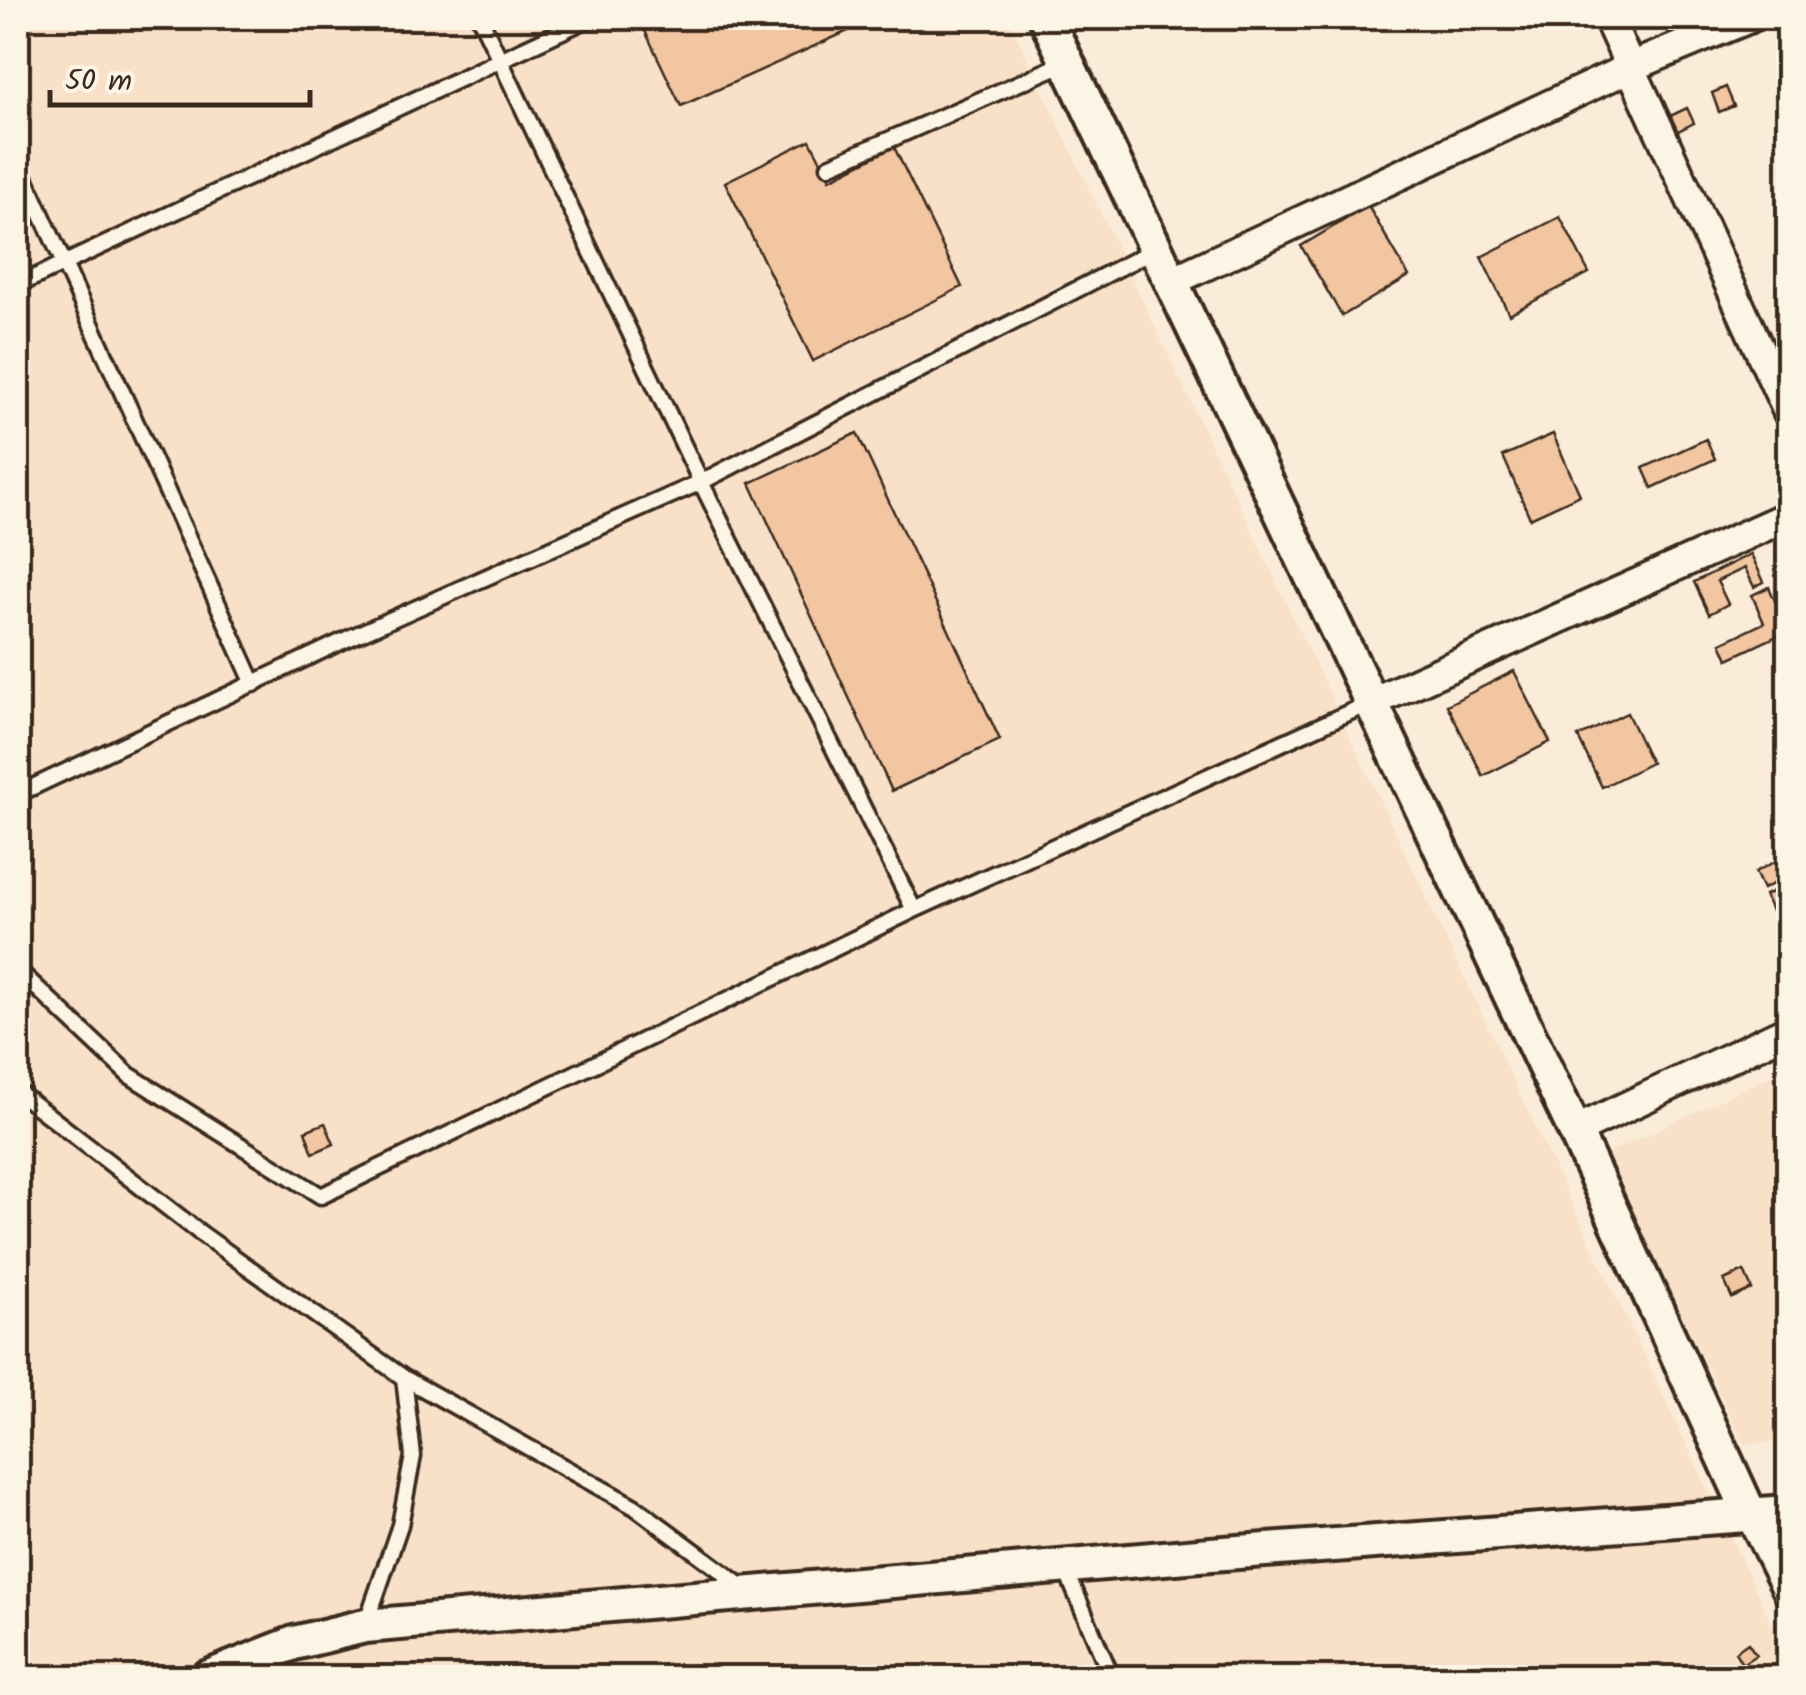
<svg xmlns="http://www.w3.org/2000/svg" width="1806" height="1695" font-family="Kalam,sans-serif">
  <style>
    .built { fill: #f8e1c8 }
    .building { fill: #f3c6a2; stroke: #3b2a1e; stroke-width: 2.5 }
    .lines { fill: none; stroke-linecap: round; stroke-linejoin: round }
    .service-casing { stroke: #3b2a1e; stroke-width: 21 }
    .minor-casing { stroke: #3b2a1e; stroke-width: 35 }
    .tertiary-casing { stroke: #3b2a1e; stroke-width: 40 }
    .service { stroke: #fcf5e5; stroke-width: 14 }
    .minor { stroke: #fcf5e5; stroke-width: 28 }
    .tertiary { stroke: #fcf5e5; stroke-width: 32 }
  </style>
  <rect width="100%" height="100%" fill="#faecd8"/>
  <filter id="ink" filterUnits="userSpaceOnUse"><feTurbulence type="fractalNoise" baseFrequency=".01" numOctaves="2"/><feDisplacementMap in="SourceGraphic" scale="20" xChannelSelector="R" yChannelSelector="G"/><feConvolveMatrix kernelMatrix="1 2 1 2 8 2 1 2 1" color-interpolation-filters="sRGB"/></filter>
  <g filter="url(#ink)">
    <path class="built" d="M18 18H1008L1788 1658V1677H18Z
      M1788 1068V1441L1744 1444 1605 1155Z"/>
    <path class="building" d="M675 18H877L681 106 645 31Z
      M1726 87 1734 106 1719 112 1712 93Z
      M1687 108 1694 123 1676 132 1668 117Z
      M810 140 830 179 894 147 962 287 813 361 725 182Z
      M1368 206 1409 276 1342 316 1301 246Z
      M1560 217 1589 273 1509 314 1481 257Z
      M857 433 1000 740 892 791 750 483Z
      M1553 434 1580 495 1530 518 1503 456Z
      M1706 439 1715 459 1652 488 1643 468Z
      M1751 554 1764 582 1754 587 1745 568 1717 581 1728 604 1709 614 1694 582Z
      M1769 587 1788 631 1728 659 1721 643 1764 623 1752 595Z
      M1514 671 1550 742 1483 776 1447 705Z
      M1627 713 1651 763 1602 787 1578 737Z
      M1788 855V876L1763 889 1755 872Z
      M1788 885V914L1776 920 1765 895Z
      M325 1123 334 1144 313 1153 305 1131Z
      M1744 1271 1752 1289 1732 1298 1724 1280Z
      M1748 1643 1756 1655 1742 1664 1735 1652Z"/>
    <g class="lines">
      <g class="service-casing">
        <path id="service" d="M480 18 701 482 914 910
          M18 162 254 684
          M829 166 1067 62
          M18 285 590 18
          M18 794 347 639 701 482 1156 249
          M18 970 129 1075 321 1196 914 910 1370 703
          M18 1092 203 1235 404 1378 413 1456 400 1525 366 1624
          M404 1378 635 1507 743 1587
          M1065 1568 1112 1678"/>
      </g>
      <g class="minor-casing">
        <path id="minor" d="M1608 18 1788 412
          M1170 282 1631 67 1749 18
          M1370 703 1788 516
          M1575 1131 1788 1030
          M1750 1514 1788 1591"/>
      </g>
      <g class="tertiary-casing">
        <path id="tertiary" d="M1046 18 1575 1131 1750 1514
          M206 1678 294 1643 365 1626 1211 1554 1788 1512"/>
      </g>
      <use href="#service" class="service"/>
      <use href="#minor" class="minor"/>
      <use href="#tertiary" class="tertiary"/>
    </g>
  </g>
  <rect width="1806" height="1695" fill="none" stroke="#fcf5e5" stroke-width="60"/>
  <rect x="30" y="30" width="1746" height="1635" fill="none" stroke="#3b2a1e" stroke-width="4" filter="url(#ink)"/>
  <path d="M50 90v15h260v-15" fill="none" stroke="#3b2a1e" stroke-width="5"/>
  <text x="65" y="90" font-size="30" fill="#3b2a1e" stroke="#fcf5e5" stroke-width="8" paint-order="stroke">50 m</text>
</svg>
